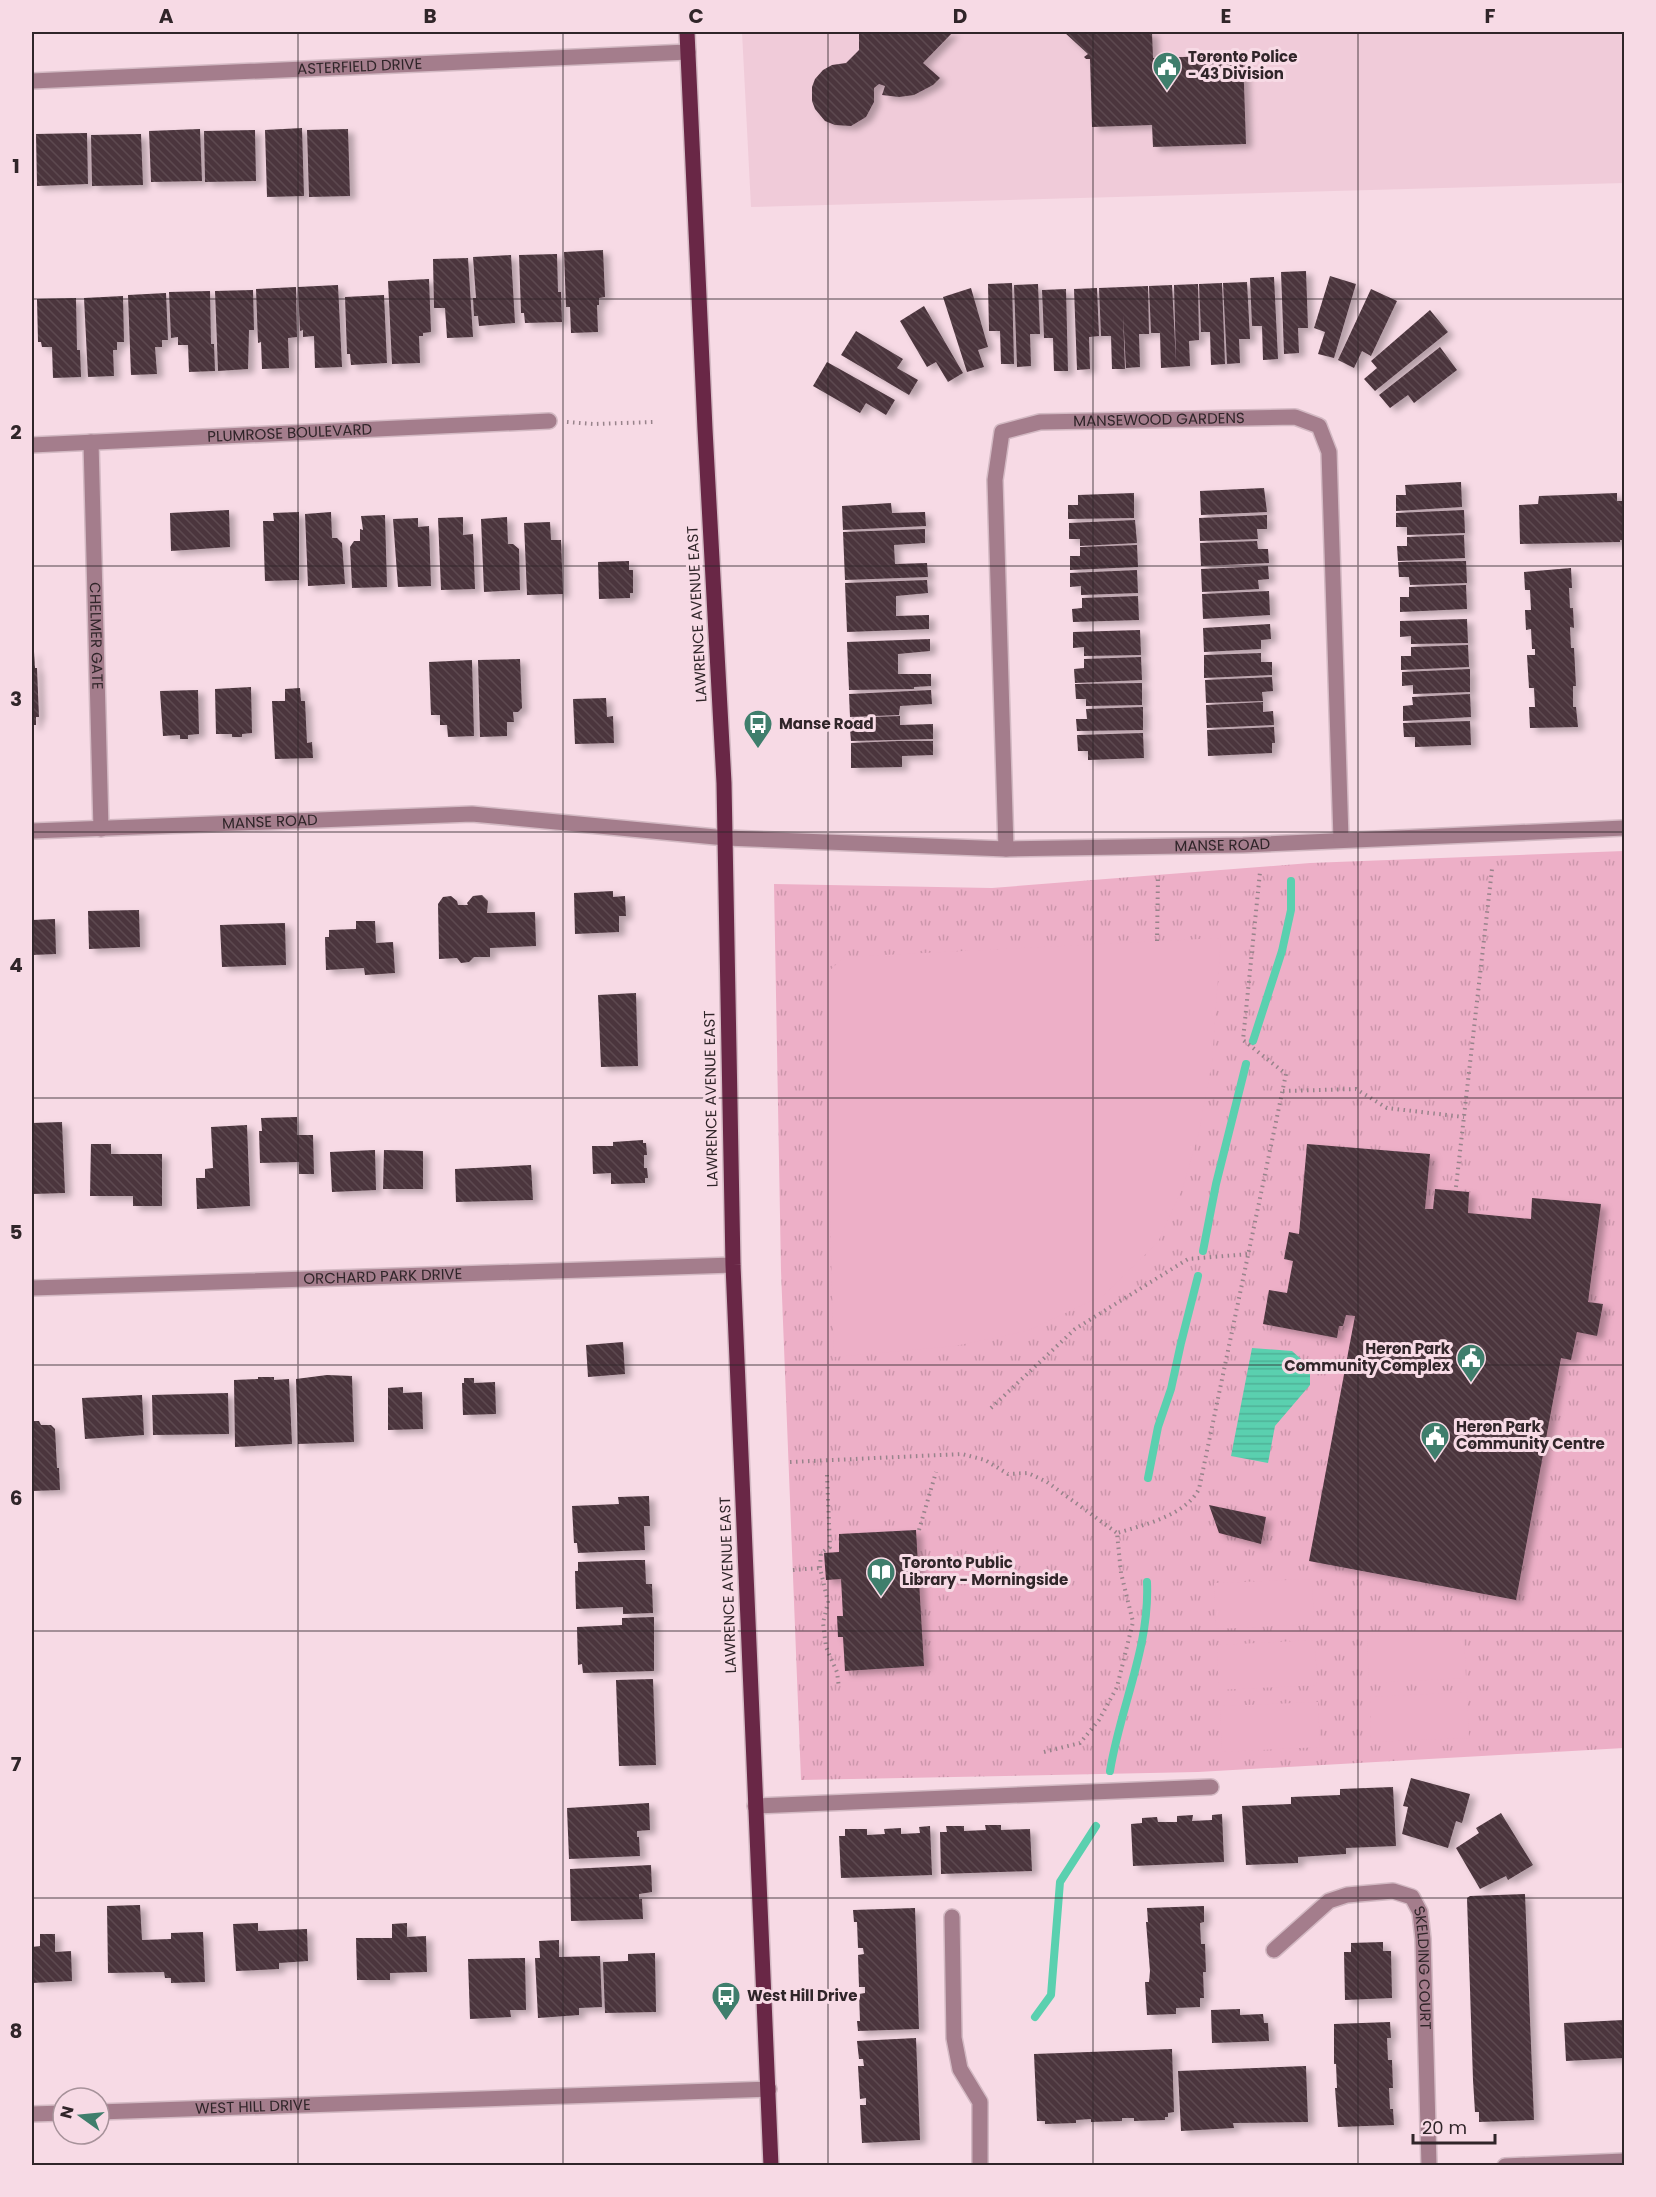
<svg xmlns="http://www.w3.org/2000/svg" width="1656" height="2197" font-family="Poppins,sans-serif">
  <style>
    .built { fill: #f0cbd9 }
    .grass { fill: url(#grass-tufts) }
    .pitch { fill: #edafc7 }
    .water { fill: url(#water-rules) }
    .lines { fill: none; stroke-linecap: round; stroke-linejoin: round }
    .stream { stroke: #5ad0af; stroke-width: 8 }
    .building { fill: url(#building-back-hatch); filter: url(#shadow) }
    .minor-casing { stroke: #d3b9c3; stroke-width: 18 }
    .major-casing { stroke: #d3b9c3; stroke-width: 18 }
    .path { stroke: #98838b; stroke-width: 4; stroke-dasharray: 1.5 4.5; stroke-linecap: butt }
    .minor { stroke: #a47d8c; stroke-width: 15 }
    .major { stroke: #692746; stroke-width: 15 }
    .grid { fill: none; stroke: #302529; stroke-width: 1.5; stroke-opacity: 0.55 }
    .labels { text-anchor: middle; stroke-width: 6; stroke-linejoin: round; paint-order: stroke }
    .poi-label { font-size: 15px; font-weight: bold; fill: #302529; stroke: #f7dae5; text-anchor: start }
    .street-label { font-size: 15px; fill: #302529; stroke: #f7dae5 }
    .neatline { fill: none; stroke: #302529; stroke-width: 2 }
    .grid-label { font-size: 20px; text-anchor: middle; font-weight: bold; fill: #302529 }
  </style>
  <defs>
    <pattern id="grass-tufts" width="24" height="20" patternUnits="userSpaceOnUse" patternTransform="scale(1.5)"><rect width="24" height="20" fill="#edafc7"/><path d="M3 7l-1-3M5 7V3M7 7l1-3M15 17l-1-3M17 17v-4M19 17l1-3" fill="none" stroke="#cc96ab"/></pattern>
    <pattern id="water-rules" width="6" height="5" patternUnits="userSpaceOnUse" patternTransform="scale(1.5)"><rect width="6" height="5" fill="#5ad0af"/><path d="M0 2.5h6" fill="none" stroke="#4fb297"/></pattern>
    <pattern id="building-back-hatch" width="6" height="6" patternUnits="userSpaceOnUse" patternTransform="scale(1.5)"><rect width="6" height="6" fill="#4b343d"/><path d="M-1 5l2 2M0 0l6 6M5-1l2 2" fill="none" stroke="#5d4950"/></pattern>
    <filter id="shadow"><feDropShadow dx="6" dy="4" stdDeviation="3" flood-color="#0004"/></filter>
  </defs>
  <rect width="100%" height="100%" fill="#f7dae5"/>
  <path class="built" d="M742 32H1624V183L751 207Z"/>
  <path class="grass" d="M1624 851V1748L1198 1772 801 1780 781 1271 774 884 992 888 1310 863Z"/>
  <path class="pitch" d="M1221 938 1212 1062 1199 1132 1183 1187 1158 1242 1104 1295 1027 1331 955 1346 834 1357 823 977 844 957Z
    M1312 1579 1314 1624 1216 1629 1214 1583Z
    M1464 1633 1466 1678 1369 1683 1367 1637Z
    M1315 1640 1317 1685 1219 1690 1217 1645Z
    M1467 1692 1469 1738 1371 1742 1370 1697Z
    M1318 1702 1320 1747 1222 1752 1220 1706Z"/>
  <path class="water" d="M1252 1348 1292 1351 1310 1367V1385L1275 1426 1268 1463 1231 1456Z"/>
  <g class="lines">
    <path class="stream" d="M1253 1041 1282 951 1291 910V881
      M1203 1251 1216 1184 1246 1064
      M1148 1478 1158 1427 1171 1389 1181 1343 1198 1276
      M1110 1771C1120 1708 1150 1647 1147 1582
      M1035 2017 1051 1995 1060 1882 1096 1826"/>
  </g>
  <path class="building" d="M859 32H953L923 63 940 78 933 85 914 95 899 97 882 95 885 86 879 84 874 88V102L866 117 851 126 835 125 825 121 815 109 812 101V87L815 79 823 70 832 65 846 63 859 50Z
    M1064 32H1152L1153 58 1243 55 1246 144 1153 147 1152 125 1092 127 1090 59H1086L1084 57 1088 54Z
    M302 128 304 196 267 197 265 130Z
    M200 129 202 181 151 182 149 131Z
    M348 129 350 196 309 197 307 130Z
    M255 130 256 181 205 182 204 131Z
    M87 133 88 184 37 186 36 134Z
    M141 134 143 185 92 186 91 135Z
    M603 250 605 297 599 298V305H597L598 332 571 333 570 307H566L564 252Z
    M557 254 558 292H561L562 322 525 323 524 313H521L519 255Z
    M511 255 515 323 479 326 478 316H474L473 298H476L473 257Z
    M468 258 473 337 447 338 445 308H434L433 259Z
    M1306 271 1308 328H1298L1299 353 1284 354 1281 272Z
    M1330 276 1356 284 1334 358 1318 354 1325 332 1314 328Z
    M1274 277 1278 359 1263 360 1262 326H1252L1250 278Z
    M429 279 431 332 423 333V336H419L420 363 392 364 388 281Z
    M1247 282 1250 339H1239L1240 363 1227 364 1223 283Z
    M1012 283 1014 364H1001L1000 331H989L988 284Z
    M1222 283 1225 364 1211 365 1210 332H1201L1199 284Z
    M1038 284 1040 334H1030L1031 366 1017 367 1014 285Z
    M1198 284 1199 340 1189 341 1190 366 1161 368 1160 333H1151L1149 286 1172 285 1176 362 1174 285Z
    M338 285 342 367 315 368 314 336 303 337V330L300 331 298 287Z
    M1148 286 1149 334H1139L1140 367 1126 368 1123 315 1125 369H1112L1111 336H1101L1099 288Z
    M296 287 297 337 288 338 289 368 262 369 261 342 258 343 256 289Z
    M971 288 988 347 978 350 984 367 967 372 943 297Z
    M1097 288 1099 336 1089 337 1090 369 1077 370 1074 289Z
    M1066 289 1068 371H1054L1053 338H1044L1042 290Z
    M1371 289 1397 301 1371 356 1362 351 1354 368 1338 360Z
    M253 290 254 330H249L248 369 218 371 215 291Z
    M210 291 211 344H214L215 371 189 372 188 345H178V337L171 338 169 292Z
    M166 293 168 340H162V347H155L157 374 131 375 128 295Z
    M384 295 387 363 351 365 350 354H347L345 297Z
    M123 296 124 342H117V350H113L114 376 88 377 84 298Z
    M76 298 77 350H80L81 377 53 378 52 347H42L41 342H38L37 299Z
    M924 306 963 373 948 382 936 362 927 367 900 321Z
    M1430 310 1448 332 1375 391 1364 379 1377 368 1371 361Z
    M856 331 903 359 897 368 918 380 909 395 841 355Z
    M1440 347 1457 370 1414 403 1408 395 1390 408 1379 395Z
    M827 362 895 400 886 415 866 403 860 413 813 386Z
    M1461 482 1462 507 1396 511V495H1406L1405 485Z
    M1264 488 1267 512 1201 515 1200 491Z
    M1134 493V518L1068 519V505H1078V495Z
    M1617 493V501H1624V540H1620V542L1520 544 1519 505 1538 504 1539 496Z
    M891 503 892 513 925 512 926 526 843 530 842 506Z
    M229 510 230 547 171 551 170 513Z
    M1464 510 1465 533 1407 535V527H1396V513Z
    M299 512V580L265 581 263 521H274L273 513Z
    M331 512 332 538H337L342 543 345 584 308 586 305 514Z
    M385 515 387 587 352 588 350 547 354 541H360V529L363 530 361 516Z
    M1267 515V529H1257L1258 539 1200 541 1199 518Z
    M463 517V535L473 534 475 589 441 590 438 518Z
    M507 517 508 544H513L519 549 520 590 484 592 481 519Z
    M418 518V527L429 526 431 586 398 587 393 519Z
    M1135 520 1137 543 1080 546V539H1069V523Z
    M550 522 551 540H561L563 594 527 595 524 523Z
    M925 529V543L894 545 895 564 927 563 928 577 845 580 843 532Z
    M1464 535 1465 558 1398 561 1397 546H1407V537Z
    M1257 541 1258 549H1268L1269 563 1201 566 1200 543Z
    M1137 545 1138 567 1070 570V556H1080V547Z
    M629 561V570H633V593H630V598L599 599 598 562Z
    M1466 561 1467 583 1410 585 1409 577H1399L1398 562Z
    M1268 566 1269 579 1258 580 1259 589 1202 592 1201 569Z
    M1571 568 1572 588H1569L1570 608H1573L1574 628 1570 627 1571 648H1574L1576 686H1573V707H1576L1578 727 1530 728 1529 707H1535L1534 688H1529L1527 655H1535V649H1532L1531 629 1526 630 1525 610H1531L1530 590H1525L1524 572Z
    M1137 570 1138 593 1081 595V586L1070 587V573Z
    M927 580 928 593 896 596V616L929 615V629L847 632 845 583Z
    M1466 585 1467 609 1400 612V597H1409V587Z
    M1269 591 1270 615 1203 619 1202 594Z
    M1138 596 1139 620 1073 622 1072 609 1082 608V598Z
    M1467 619 1468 643 1411 644V636L1400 637V621Z
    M1270 624 1271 639 1261 640V649L1204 652 1203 628Z
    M1140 630 1141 655 1084 656V647L1073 648V632Z
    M930 639V651L898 654V674H931V686L914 687V689L849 690 847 642Z
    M1468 645 1469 667 1401 670V656H1411V647Z
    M32 652H34L35 668H37L39 717H36V725H32Z
    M1261 653V662H1272V675L1204 678V655Z
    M1141 657 1142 680 1075 683 1074 669 1084 668V659Z
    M520 659 522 708 518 712H513L514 722H507V736L480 737 478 660Z
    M472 660 474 736 448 737 447 725H440V715H431L429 662Z
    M1470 669V692L1413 694V685L1402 686V672Z
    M1272 677 1273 691 1262 692 1263 701 1206 703 1205 680Z
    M1142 683V705L1086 706V699H1076L1075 684Z
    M251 687 252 733 242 734V737H232V734H216L215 689Z
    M300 688 301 701H305L307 743 312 742 313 758 275 759 272 701H285V689Z
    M198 690 199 734 188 735V739H180V735L163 736 160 691Z
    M931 690 932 704 900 706 899 715 850 717 849 694Z
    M1470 694 1471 717 1403 721V706L1413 705 1412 697Z
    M606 698 607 717 613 716 614 743 575 744 573 699Z
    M1263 702V712L1273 711 1274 725 1207 728 1206 705Z
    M1143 707V730L1077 731 1076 719H1087L1086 709Z
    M900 716V725L933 724V739L851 741 849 718Z
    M1470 721 1471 745 1415 747V737H1404L1403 723Z
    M1274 727 1275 743H1272V753L1208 756 1207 730Z
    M1143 733 1144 758 1088 760V751H1078L1077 735Z
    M898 741H933V755L902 756V767L851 768V743Z
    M613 891V897L625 896 626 916H619V932L575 934 574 893Z
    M482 895 488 901 487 913 535 912 536 946 490 948V957H474L469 962 461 963 457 958 439 959 438 904 443 897 451 896 457 901 458 905H468L467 903 473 896Z
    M139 910 140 947 89 949 88 911Z
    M55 919 56 954 32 955V920Z
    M356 921H375L376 943 393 942 395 973 365 975 364 968 326 970 325 937H329V930L356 929Z
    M285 923 286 965 222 967 220 925Z
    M636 993 638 1066 601 1067 598 995Z
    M297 1117V1135H313L314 1174H299V1162L260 1163 259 1131H262L261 1118Z
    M62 1122 65 1193 32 1194V1123Z
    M247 1125 250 1206 197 1209 196 1178H205V1169L213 1168 211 1127Z
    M643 1140V1143H646L647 1155H644V1168H647L648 1178H645V1183L611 1184V1173L593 1174 592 1146H613V1142Z
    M91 1144H111V1154H162V1206H133V1196H90Z
    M1307 1144 1430 1154 1425 1209H1433L1435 1189 1469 1192 1468 1213 1531 1219 1532 1198 1601 1204 1588 1302 1603 1304 1597 1336 1577 1332 1571 1360 1561 1358 1516 1600 1309 1561 1355 1316 1346 1315 1343 1326H1339L1337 1338 1263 1324 1269 1290 1287 1293 1293 1261 1284 1259 1289 1232 1299 1234Z
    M375 1150 376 1190 332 1192 330 1152Z
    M384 1150 423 1151V1189H383Z
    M531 1165 533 1200 456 1202 455 1169Z
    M623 1342 625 1374 588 1377 586 1345Z
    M327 1375 352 1376 354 1442 298 1444 296 1379Z
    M258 1377H274V1380L289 1379 292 1444 235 1447 234 1380 258 1379Z
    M464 1378H474V1383L495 1382 496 1414 463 1415 462 1383H464Z
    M403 1387V1393L422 1392 423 1429 388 1430V1388Z
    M228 1393 229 1434 153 1435 152 1395Z
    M142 1395 144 1435 85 1439 82 1398Z
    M32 1421H39L41 1425H51L55 1429 57 1468H59L60 1490 32 1491Z
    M649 1496 650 1526H644L645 1550 578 1553 577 1543H574L572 1506 619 1504 618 1497Z
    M1209 1505 1266 1517 1261 1544 1219 1533Z
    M916 1530 924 1666 845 1671 843 1637H838L837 1616H843L841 1579 826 1580 824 1553 839 1552V1534Z
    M635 1560H645L646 1584H652L653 1613 623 1614V1607L576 1609 575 1571H578V1562Z
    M654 1617V1671L583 1673 582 1664 578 1665 577 1627 622 1625V1618Z
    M653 1679 656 1765 619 1766 616 1680Z
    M1411 1778 1470 1794 1462 1823 1456 1821 1448 1848 1402 1834 1408 1807 1403 1806Z
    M1393 1787 1396 1846 1346 1848V1854L1298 1857V1863L1246 1865 1242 1806 1291 1804V1797L1340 1795V1789Z
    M649 1803 650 1830 637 1831V1837H639L640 1856 569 1859 567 1808Z
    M1501 1813 1533 1865 1508 1880 1506 1876 1480 1889 1456 1848 1479 1833 1476 1828Z
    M1222 1814 1224 1862 1133 1866 1131 1824 1142 1823V1818L1157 1817 1158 1822H1177V1816L1193 1815 1192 1821 1212 1820V1815Z
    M985 1825H1001V1830L1030 1829 1032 1871 941 1874 940 1832H947L946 1826H964V1831L986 1830Z
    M930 1826 932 1875 841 1878 839 1836H845V1829H867V1835L885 1834 884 1829 901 1828V1834L920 1833 919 1827Z
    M651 1865 652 1892 639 1894V1899H642L643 1919 571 1921 570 1869Z
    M1525 1894 1534 2120 1479 2122V2112H1475L1473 2080 1467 1898 1470 1896Z
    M140 1905 142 1940 171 1939V1933L203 1932 205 1982 171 1983V1978H165L164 1972 108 1973 107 1906Z
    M1204 1906V1922L1200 1923 1201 1944H1205L1206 1972H1203L1204 1998H1200V2007L1176 2008V2014L1147 2015 1145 1982H1149L1150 1971 1146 1922H1148L1147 1908Z
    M915 1908 919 2029 858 2031 857 2021H860L859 1994 865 1993V1987H859L858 1955 864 1954 863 1948H858L857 1922H854L853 1910Z
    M258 1923V1931L307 1929 308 1961 279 1963V1969L236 1971 233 1924Z
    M407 1923V1937L426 1936 427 1972 390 1973V1980H357L356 1938H392V1924Z
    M40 1934H55V1952L71 1951 72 1981 32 1983V1947L40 1946Z
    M559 1940V1957L600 1956 602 2007 579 2008V2015L538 2018 535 1958H540L539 1941Z
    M1383 1942V1951H1391L1392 1998 1345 2000 1344 1952H1351V1943Z
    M655 1953 656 2012 605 2013 603 1962 628 1961V1954Z
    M525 1958 526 2010H510L511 2017 470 2019 468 1959Z
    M1240 2009V2015L1263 2014 1264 2023H1268L1269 2041 1212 2043 1211 2010Z
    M1624 2020V2058L1566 2061 1564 2023Z
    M1390 2022 1391 2038H1387L1388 2060H1392L1393 2088H1389L1390 2109H1393L1394 2125 1338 2127 1335 2088H1337L1336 2064H1334V2024Z
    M916 2038 920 2140 862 2143 860 2105H866V2098L860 2099 858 2066H864L863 2059H859L857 2041Z
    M1172 2049 1174 2112 1168 2113V2117H1165V2120L1134 2121V2118H1122V2121L1091 2122V2119L1076 2120V2123L1045 2124V2121H1037L1034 2054Z
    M1306 2066 1308 2122 1233 2123 1234 2128 1181 2131 1178 2071Z"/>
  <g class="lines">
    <g class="minor-casing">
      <g id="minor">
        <path id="s1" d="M32 81 688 52"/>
        <path id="s2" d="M91 442 101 829"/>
        <path id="s3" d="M32 445 549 421"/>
        <path id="s4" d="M32 831 472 814 726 838 1006 849 1243 845 1624 828"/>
        <path id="s5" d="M1006 849 995 480 1002 432 1040 422 1295 417 1319 426 1329 452 1341 839"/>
        <path id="s6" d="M32 1288 733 1265"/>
        <path d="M755 1806 1211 1787"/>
        <path d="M952 1917 954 2038 960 2069 980 2102V2166"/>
        <path id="s7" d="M1274 1950 1329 1901 1347 1895 1393 1891 1412 1897 1420 1912 1423 1939 1429 2166"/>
        <path id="s8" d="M99 2112 769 2089"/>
        <path d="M32 2114 63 2113"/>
        <path d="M1505 2166 1624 2161"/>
      </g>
    </g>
    <g class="major-casing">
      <path id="major" d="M687 32 705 429 724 783 733 1265 771 2166"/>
    </g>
    <path class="path" d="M567 422 594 424 654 422
      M1157 941 1158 876
      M1283 1091 1356 1089 1387 1108 1464 1117
      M1456 1187 1492 869
      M991 1408 1075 1329 1188 1259 1249 1254
      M790 1462 962 1454 985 1460 1008 1474 1028 1473 1047 1482 1117 1533
      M827 1475 830 1547 821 1553 820 1568 828 1602 823 1623 826 1647 837 1672 839 1688
      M919 1530 936 1472
      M793 1570 820 1568
      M1044 1752 1080 1743 1099 1720 1117 1687 1133 1622 1121 1573 1117 1533C1144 1525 1186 1515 1199 1489L1286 1074 1243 1040 1260 872"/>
    <use href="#minor" class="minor"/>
    <use href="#major" class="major"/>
  </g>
  <path class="grid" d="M298 32V2166M563 32V2166M828 32V2166M1093 32V2166M1358 32V2166M32 299H1624M32 566H1624M32 832H1624M32 1098H1624M32 1365H1624M32 1631H1624M32 1898H1624"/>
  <defs>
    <g id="civic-pin" transform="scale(1.5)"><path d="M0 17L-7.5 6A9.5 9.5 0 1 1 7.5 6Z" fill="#3f7e6c" stroke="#f7dae5"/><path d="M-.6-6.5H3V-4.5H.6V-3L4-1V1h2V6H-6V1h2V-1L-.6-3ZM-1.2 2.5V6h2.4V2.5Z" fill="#fff"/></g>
    <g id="bus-pin" transform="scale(1.5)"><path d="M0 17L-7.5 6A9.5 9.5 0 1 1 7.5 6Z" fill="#3f7e6c" stroke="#f7dae5"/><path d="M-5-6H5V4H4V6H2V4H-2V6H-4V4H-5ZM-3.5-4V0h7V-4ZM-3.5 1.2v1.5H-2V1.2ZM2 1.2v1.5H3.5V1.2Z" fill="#fff"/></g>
    <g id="library-pin" transform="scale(1.5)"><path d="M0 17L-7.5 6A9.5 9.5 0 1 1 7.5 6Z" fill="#3f7e6c" stroke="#f7dae5"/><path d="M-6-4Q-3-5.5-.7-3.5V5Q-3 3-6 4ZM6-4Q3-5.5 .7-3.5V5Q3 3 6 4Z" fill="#fff"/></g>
  </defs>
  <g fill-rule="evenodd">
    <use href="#civic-pin" x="1167" y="66"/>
    <use href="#bus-pin" x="758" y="724"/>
    <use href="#civic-pin" x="1471" y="1358"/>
    <use href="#civic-pin" x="1435" y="1436"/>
    <use href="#library-pin" x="881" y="1572"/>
    <use href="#bus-pin" x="726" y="1996"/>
  </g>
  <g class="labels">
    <g class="poi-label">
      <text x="1188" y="62">Toronto Police<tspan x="1188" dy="17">- 43 Division</tspan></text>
      <text x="779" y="729">Manse Road</text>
      <text x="1450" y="1354" text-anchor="end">Heron Park<tspan x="1450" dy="17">Community Complex</tspan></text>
      <text x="1456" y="1432">Heron Park<tspan x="1456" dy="17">Community Centre</tspan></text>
      <text x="902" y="1568">Toronto Public<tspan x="902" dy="17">Library - Morningside</tspan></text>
      <text x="747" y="2001">West Hill Drive</text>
    </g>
    <g class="street-label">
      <text dy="5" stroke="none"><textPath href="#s1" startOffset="328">ASTERFIELD DRIVE</textPath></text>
      <text dy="5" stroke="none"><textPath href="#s5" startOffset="576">MANSEWOOD GARDENS</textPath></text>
      <text dy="5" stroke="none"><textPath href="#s3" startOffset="258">PLUMROSE BOULEVARD</textPath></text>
      <text transform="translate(697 614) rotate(-93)" y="5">LAWRENCE AVENUE EAST</text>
      <text dy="5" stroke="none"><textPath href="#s2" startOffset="194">CHELMER GATE</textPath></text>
      <text dy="5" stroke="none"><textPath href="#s4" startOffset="238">MANSE ROAD</textPath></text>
      <text dy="5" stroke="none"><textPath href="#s4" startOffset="1192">MANSE ROAD</textPath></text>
      <text transform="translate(711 1099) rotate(-91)" y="5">LAWRENCE AVENUE EAST</text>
      <text dy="5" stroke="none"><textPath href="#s6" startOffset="351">ORCHARD PARK DRIVE</textPath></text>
      <text transform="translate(728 1585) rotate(-92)" y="5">LAWRENCE AVENUE EAST</text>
      <text dy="5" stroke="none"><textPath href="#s7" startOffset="232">SKELDING COURT</textPath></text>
      <text dy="5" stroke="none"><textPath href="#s8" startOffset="154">WEST HILL DRIVE</textPath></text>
    </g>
  </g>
  <rect width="1656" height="2197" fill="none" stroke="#f7dae5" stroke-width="66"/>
  <g transform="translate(81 2116) rotate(285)"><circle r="28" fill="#f7dae5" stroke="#a7929a" stroke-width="1.5"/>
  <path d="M0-4.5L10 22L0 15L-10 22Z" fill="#3f7e6c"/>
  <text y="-9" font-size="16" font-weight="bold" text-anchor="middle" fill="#302529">N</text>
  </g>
  <path d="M1413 2134v9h82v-9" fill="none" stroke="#302529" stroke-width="3"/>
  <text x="1422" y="2134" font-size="18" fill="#302529" stroke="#f7dae5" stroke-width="4.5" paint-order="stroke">20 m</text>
  <rect x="33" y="33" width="1590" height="2131" class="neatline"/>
  <g class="grid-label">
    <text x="166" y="23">A</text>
    <text x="430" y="23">B</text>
    <text x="696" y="23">C</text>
    <text x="960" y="23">D</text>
    <text x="1226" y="23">E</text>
    <text x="1490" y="23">F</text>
    <text x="16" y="173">1</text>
    <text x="16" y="439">2</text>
    <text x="16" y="706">3</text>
    <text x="16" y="972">4</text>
    <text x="16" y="1239">5</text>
    <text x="16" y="1505">6</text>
    <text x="16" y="1771">7</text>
    <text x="16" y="2038">8</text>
  </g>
</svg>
